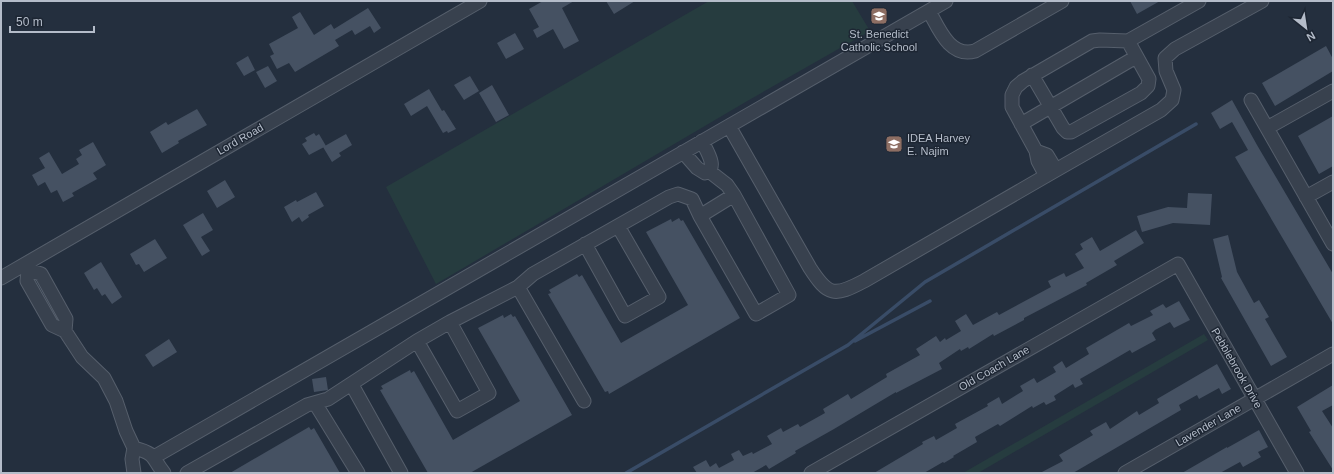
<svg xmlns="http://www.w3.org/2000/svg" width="1334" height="474" font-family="Helvetica,sans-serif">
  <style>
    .green { fill: #263c3f }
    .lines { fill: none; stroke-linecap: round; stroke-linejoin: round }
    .stream { stroke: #394c67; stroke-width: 3.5 }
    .building { fill: #455162 }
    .minor-casing { stroke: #565f6c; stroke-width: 15 }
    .minor { stroke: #38414e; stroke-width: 13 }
    .labels { text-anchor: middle; stroke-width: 3; stroke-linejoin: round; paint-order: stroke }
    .poi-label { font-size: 11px; fill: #b4bcc9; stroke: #1d2633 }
    .street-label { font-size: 11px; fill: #b4bcc9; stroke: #1d2633 }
  </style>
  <rect width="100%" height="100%" fill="#242f3e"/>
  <path class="green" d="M709 1H852L870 31 749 100 436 284 386 187Z
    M1204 334 1208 340 978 473H963Z"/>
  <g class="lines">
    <path class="stream" d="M855 341 930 301
      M626 473 848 345 925 282 1196 124"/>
  </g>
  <path class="building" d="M543 1H574L562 8 579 41 564 49 553 29 537 38 533 30 539 27 529 9Z
    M606 1H635L614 14Z
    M1130 1H1160L1137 14Z
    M368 8 381 28 374 33 370 26 355 35 352 30 335 40 339 46 295 72 289 63 277 69 270 56 274 54 269 44 298 28 292 17 300 12 314 35 331 24 334 29Z
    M515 33 524 49 506 59 497 43Z
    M1326 46 1333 59V71L1275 106 1262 83Z
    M248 56 255 70 244 76 236 63Z
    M268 66 277 81 265 88 256 72Z
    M470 76 479 91 464 100 454 85Z
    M492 85 509 115 496 122 479 93Z
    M429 89 442 111 444 110 456 129 448 133 447 131 443 133 427 106 411 116 404 104Z
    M1232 100 1257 145 1333 274V324L1235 157 1248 150 1232 122 1220 129 1211 113Z
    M197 109 207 125 178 141 179 143 162 153 150 132 166 122 168 125Z
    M1333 116V166L1319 174 1298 136Z
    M314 133 316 136 319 134 326 146 309 155 302 144 307 141 305 138Z
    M346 134 352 145 339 153 341 156 332 162 323 147Z
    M93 142 106 165 93 173 97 179 72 193 74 196 63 202 57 190 51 193 45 182 38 186 32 175 45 168 39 158 49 152 62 174 79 164 76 159 82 155 79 150Z
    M225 180 235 197 217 208 207 191Z
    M316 192 324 206 308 215 309 217 302 222 299 217 292 222 284 207 296 200 297 202Z
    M1188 193 1212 194 1210 225 1173 223 1142 232 1137 216 1168 207 1187 208Z
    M203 213 213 230 201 237 210 251 202 256 183 225Z
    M679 218 681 221 683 220 740 318 609 394 608 391 605 392 548 294 551 293 549 290 577 274 579 277 582 275 621 343 688 305 646 232 671 219 672 222Z
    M1136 230 1144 243 1114 261 1117 265 1086 283 1087 285 1024 318V320L994 336 993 334 969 349 968 347 961 351 960 349 939 363 942 369 896 393V392L834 429 795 451 796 453 769 469 766 465 752 473H697L693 467 706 460 710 467 716 463 719 468 734 460 731 454 739 450 743 456 752 452 753 454 772 444 767 436 781 428 783 432 798 424 800 427 825 413 823 409 848 394 851 399 887 377 886 374 920 355 916 349 936 336 940 342 945 338 946 340 961 331 955 321 966 314 973 325 997 312 999 315 1051 287 1048 281 1064 273 1066 277 1084 268 1075 254 1083 249 1080 244 1092 237 1100 251Z
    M1228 235 1237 272 1254 303 1259 300 1269 317 1265 319 1287 357 1271 366 1221 278 1222 277 1213 239Z
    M155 239 167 258 144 272 139 264 136 265 130 254Z
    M101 262 122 297 112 304 105 294 102 296 97 288 94 290 84 273Z
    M1179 301 1190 320 1174 328 1170 322 1155 330 1152 333 1156 340 1132 353 1130 350 1094 371 1080 379 1083 384 1075 388 1073 384 1054 396 1056 400 1046 405 1044 402 1033 408 1032 406 1000 426 998 424 975 437 977 442 953 456 954 457 944 463 943 462 924 473H874L923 444 922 442 934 436 936 440 957 428 955 424 988 406 987 404 999 397 1002 404 1023 391 1020 386 1034 378 1037 383 1056 372 1053 367 1062 361 1066 368 1089 354 1086 348 1129 323 1131 326 1153 315 1150 311 1163 304 1166 308Z
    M511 314 513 317 515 316 572 415 470 473H428L380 390 383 389 381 386 410 370 411 373 414 371 453 440 520 401 478 328 503 315 504 318Z
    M169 339 177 352 153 367 145 355Z
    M1217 364 1231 389 1222 394 1219 388 1199 399 1197 395 1179 405 1181 410 1073 473H1040L1063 461 1059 455 1093 435 1090 431 1106 422 1110 429 1137 411 1139 415 1159 403 1157 399Z
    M326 377 328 390 314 392 312 379Z
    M1333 385V405L1322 411 1333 428V470L1309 432 1311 431 1297 407Z
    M309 427 311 430 314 428 340 473H230Z
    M1259 430 1268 447 1258 452 1261 457 1243 467 1240 462 1220 473H1182L1227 447V448Z"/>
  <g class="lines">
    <g class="minor-casing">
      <path id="minor" d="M946 1 729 126 810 268C828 296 834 297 864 281L1056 170 1161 110 1172 100 1174 90 1166 71 1165 58 1175 49 1262 1
        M929 11C939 29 950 58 975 51L1062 1
        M1032 75 1063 128 1067 132H1071L1141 93 1148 86 1149 79 1128 41
        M1251 100 1333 244
        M1021 124 1136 57
        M1267 128 1333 91
        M1036 151 1047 155 1056 170
        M683 152 697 168 705 173C719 168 706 150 702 141
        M709 171 727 185 734 195
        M1046 176 1038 161 1036 151 1012 107V95L1016 87 1023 81 1092 41 1100 40 1128 41 1199 1
        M1306 197 1333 182
        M585 244 625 316 659 297 618 226
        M1 278 480 1
        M518 287 584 401
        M65 331 66 319 41 274 28 270 27 281 52 325 65 331 82 357 104 378 116 401 126 431 134 448 132 459 134 473
        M417 341 457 411 489 393 450 322
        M352 385 401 473
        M315 403 358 473
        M134 448C157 454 151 457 164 473
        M154 457 729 126
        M187 473 307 405 328 399 417 341 450 322 518 287 533 274 669 197 678 194 692 199 700 216 756 314 789 295 734 195 700 216
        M811 473 1178 264 1297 473
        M1125 473 1333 354"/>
    </g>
    <use href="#minor" class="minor"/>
  </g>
  <defs>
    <g id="school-square" transform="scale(0.9)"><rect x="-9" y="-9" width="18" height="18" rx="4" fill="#8d6e63" stroke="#1d2633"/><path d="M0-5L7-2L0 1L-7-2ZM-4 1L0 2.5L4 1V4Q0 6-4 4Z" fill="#fff"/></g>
  </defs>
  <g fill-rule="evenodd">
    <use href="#school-square" x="879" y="16"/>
    <use href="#school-square" x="894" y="144"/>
  </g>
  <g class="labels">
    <g class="poi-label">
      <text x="879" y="38">St. Benedict<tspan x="879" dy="13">Catholic School</tspan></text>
      <text x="907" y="142" text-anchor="start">IDEA Harvey<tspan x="907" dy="13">E. Najim</tspan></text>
    </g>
    <g class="street-label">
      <text transform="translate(240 139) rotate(-30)" y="4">Lord Road</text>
      <text transform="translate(994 368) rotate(-30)" y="4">Old Coach Lane</text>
      <text transform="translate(1237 368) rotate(60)" y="4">Pebblebrook Drive</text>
      <text transform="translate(1208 425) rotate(-30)" y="4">Lavender Lane</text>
    </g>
  </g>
  <rect width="1334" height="474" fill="none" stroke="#b4bcc9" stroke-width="4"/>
  <g transform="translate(1306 28) rotate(150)" stroke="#1d2633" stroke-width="3" paint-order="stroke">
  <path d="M0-3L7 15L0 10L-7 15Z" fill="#b4bcc9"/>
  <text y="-6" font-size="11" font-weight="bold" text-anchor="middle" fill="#b4bcc9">N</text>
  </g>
  <path d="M10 26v6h84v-6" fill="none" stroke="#b4bcc9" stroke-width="2"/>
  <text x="16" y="26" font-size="12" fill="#b4bcc9" stroke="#1d2633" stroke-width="3" paint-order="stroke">50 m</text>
</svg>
